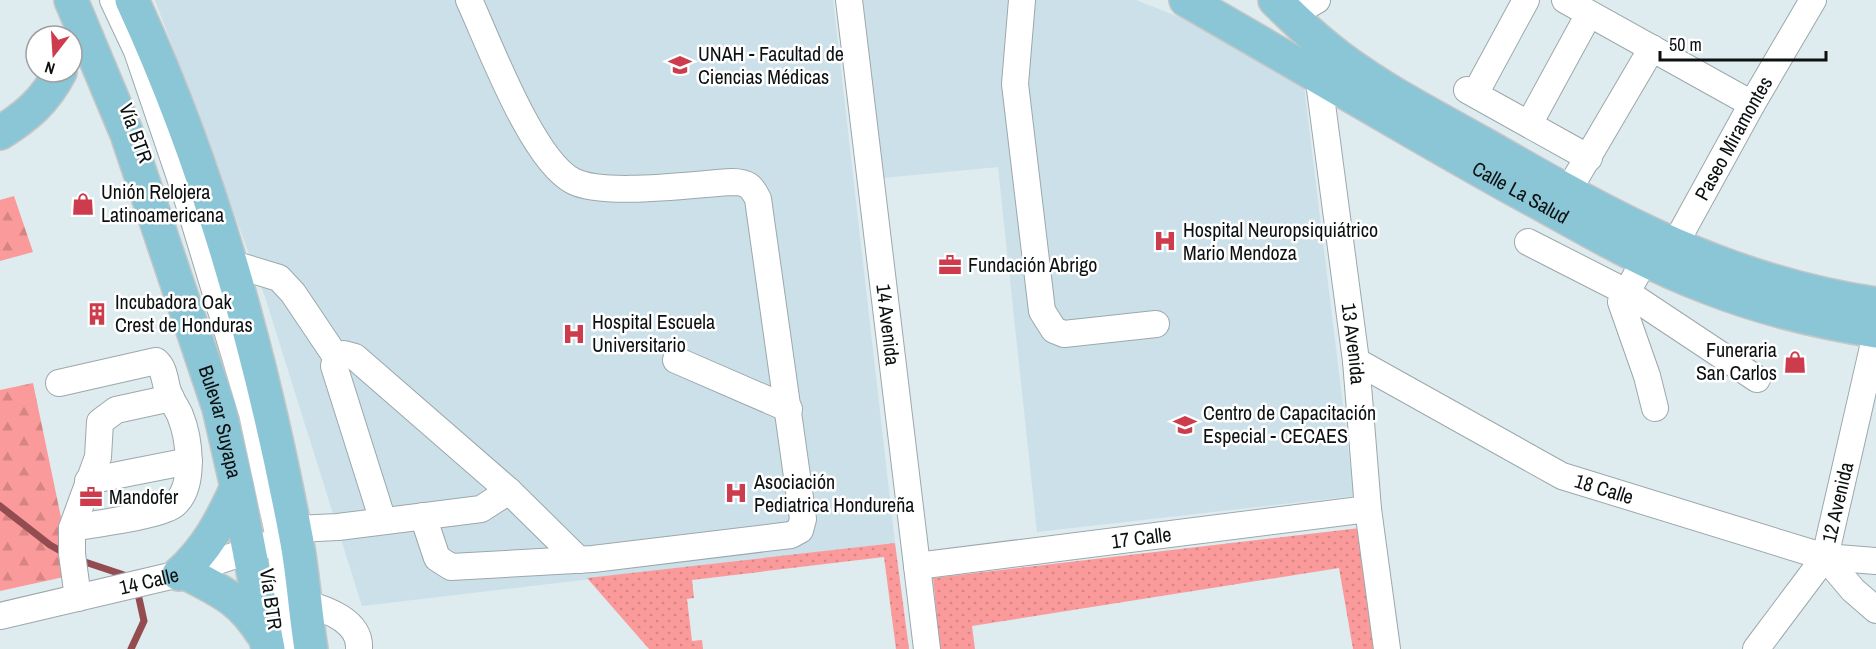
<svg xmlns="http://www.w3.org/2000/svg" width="1876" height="649" font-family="'Archivo Narrow',sans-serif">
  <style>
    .built { fill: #cbe0e8 }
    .forest { fill: url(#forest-firs) }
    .park { fill: url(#park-dots) }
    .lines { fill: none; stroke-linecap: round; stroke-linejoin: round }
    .stream { stroke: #934d50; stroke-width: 7 }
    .minor-casing { stroke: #9ca8ac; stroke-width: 28 }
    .major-casing { stroke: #c5c6c6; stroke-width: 36 }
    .minor { stroke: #fff; stroke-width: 26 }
    .major { stroke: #8bc6d7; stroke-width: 33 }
    .labels { text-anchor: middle; stroke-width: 5; stroke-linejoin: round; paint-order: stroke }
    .poi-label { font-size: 20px; fill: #0c1011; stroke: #fff; text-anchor: start }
    .street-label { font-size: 20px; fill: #0c1011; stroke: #fff }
  </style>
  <defs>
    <pattern id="forest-firs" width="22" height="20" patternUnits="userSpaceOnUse" patternTransform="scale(1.5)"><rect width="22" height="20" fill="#fb9a9b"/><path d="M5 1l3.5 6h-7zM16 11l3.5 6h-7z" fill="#d68484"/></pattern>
    <pattern id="park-dots" width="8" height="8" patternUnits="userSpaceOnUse" patternTransform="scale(1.5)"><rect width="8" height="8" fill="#fb9a9b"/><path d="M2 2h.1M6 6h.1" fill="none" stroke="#d68484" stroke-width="1.8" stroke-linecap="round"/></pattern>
  </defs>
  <rect width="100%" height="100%" fill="#deebef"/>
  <path class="built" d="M155 0H833L895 543 362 606 265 297Z
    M863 0H1136L1179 17 1304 86 1354 496 1037 532 998 167 882 178Z"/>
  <path class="forest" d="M14 196 33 252 0 261V200Z
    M33 383 73 575 0 591V390Z"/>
  <path class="park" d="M1360 528 1375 649H1353L1339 568 972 626 975 649H940L933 578Z
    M895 543 909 649H896L884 557 692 580 694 598 687 599 692 641 702 640 703 649H649L587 578Z"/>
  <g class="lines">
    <path class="stream" d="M0 506 50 545 66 554
      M79 560 130 577
      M131 649 144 621 137 589"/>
    <g class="minor-casing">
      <g id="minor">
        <path d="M113 0 137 51 188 201 252 413 280 543 292 649"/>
        <path id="s1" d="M849 0 927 649"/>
        <path d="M1022 0 1015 84 1042 311 1054 330 1064 334 1156 324"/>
        <path d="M1565 0 1752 104"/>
        <path d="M1291 15 1317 0"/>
        <path id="s2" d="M1318 74 1356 361 1368 509 1387 649"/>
        <path d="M1467 90 1589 158"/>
        <path d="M1475 94 1526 0"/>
        <path d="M1529 124 1589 14"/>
        <path d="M1568 191 1652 48"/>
        <path d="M1528 242 1626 292 1757 379"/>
        <path id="s3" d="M1674 246 1752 104 1813 0"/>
        <path d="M1645 260 1621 302 1647 376 1655 408"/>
        <path d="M230 263 279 278 293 293 336 357 334 366 383 521"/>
        <path d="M676 360 789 409"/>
        <path id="s4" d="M1356 361 1562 476 1825 557 1876 561"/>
        <path d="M59 383 156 361C166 370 164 382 169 394 172 402 177 408 180 415 189 437 196 485 175 504 162 516 93 524 72 528"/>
        <path d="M88 481 189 461"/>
        <path d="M509 491 579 560"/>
        <path d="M423 516 437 558 451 567 593 559 791 535 800 530 803 519 758 199C752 186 747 182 732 182 694 184 604 197 573 181 532 160 489 43 469 0"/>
        <path d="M295 529 338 527 481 509 509 491 355 357 344 354 336 357"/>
        <path d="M1825 557 1853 590 1876 610"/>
        <path id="s5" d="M917 566 1368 509"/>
        <path d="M78 598 72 554V528L98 457 100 422 116 410 171 398"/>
        <path d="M304 603C326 609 361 621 359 649"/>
        <path id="s6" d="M0 616 179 574 266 545"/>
        <path id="s7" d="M1756 649 1825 557 1876 334"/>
      </g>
    </g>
    <g class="major-casing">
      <g id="major">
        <path id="s8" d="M71 0 127 134 219 408 237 487 268 649"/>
        <path d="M132 0C211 171 261 352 296 537 303 573 305 612 311 649"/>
        <path id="s9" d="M1186 0C1295 62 1402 127 1512 188 1577 223 1640 262 1710 288 1764 309 1819 322 1876 331"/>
        <path d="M1275 0C1291 16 1308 32 1325 46 1370 84 1436 117 1487 146 1616 220 1727 282 1876 304"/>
        <path d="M0 133C27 116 45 101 60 72"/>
        <path d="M186 573C222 592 239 598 262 633"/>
        <path d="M179 574C207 549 222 520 237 487"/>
      </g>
    </g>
    <use href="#minor" class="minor"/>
    <use href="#major" class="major"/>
  </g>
  <defs>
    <g id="university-bare" transform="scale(1.8)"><path d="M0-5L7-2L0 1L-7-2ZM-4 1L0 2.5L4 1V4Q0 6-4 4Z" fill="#cd3c4c" stroke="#fff" stroke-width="2.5" paint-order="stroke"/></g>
    <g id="shop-bare" transform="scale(1.8)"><path d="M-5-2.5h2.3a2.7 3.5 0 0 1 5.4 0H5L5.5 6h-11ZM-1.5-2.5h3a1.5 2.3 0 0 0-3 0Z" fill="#cd3c4c" stroke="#fff" stroke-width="2.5" paint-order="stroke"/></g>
    <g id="hospital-bare" transform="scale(1.8)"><path d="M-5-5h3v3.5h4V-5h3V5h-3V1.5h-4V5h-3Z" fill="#cd3c4c" stroke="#fff" stroke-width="2.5" paint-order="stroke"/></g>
    <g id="office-bare" transform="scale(1.8)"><path d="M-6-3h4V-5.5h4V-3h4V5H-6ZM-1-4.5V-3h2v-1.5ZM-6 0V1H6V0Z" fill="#cd3c4c" stroke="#fff" stroke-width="2.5" paint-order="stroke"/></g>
    <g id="building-bare" transform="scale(1.8)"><path d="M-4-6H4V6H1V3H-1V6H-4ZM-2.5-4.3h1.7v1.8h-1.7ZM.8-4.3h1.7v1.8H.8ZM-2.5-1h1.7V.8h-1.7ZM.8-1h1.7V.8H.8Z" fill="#cd3c4c" stroke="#fff" stroke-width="2.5" paint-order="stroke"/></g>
  </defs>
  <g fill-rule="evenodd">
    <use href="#university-bare" x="680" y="65"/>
    <use href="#shop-bare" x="83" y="204"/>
    <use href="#hospital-bare" x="1165" y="241"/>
    <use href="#office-bare" x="950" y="265"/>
    <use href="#building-bare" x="97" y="314"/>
    <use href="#hospital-bare" x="574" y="334"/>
    <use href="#shop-bare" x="1795" y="362"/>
    <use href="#university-bare" x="1185" y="425"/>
    <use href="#hospital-bare" x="736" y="493"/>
    <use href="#office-bare" x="91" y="497"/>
  </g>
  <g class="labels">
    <g class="poi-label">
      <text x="698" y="61">UNAH - Facultad de<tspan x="698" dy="23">Ciencias Médicas</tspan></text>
      <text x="101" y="199">Unión Relojera<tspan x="101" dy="23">Latinoamericana</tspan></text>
      <text x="1183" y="237">Hospital Neuropsiquiátrico<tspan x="1183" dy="23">Mario Mendoza</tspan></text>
      <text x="968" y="272">Fundación Abrigo</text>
      <text x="115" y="309">Incubadora Oak<tspan x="115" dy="23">Crest de Honduras</tspan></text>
      <text x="592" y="329">Hospital Escuela<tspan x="592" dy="23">Universitario</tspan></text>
      <text x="1777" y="357" text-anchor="end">Funeraria<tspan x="1777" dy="23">San Carlos</tspan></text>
      <text x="1203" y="420">Centro de Capacitación<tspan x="1203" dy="23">Especial - CECAES</tspan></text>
      <text x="754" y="489">Asociación<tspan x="754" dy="23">Pediatrica Hondureña</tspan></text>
      <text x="109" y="504">Mandofer</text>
    </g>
    <g class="street-label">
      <text transform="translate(136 133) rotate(70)" y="7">Vía BTR</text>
      <text dy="7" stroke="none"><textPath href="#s3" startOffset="123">Paseo Miramontes</textPath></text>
      <text dy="7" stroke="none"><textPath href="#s9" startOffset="386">Calle La Salud</textPath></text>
      <text dy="7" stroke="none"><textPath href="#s1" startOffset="327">14 Avenida</textPath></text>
      <text dy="7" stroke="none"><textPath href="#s2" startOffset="272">13 Avenida</textPath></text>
      <text dy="7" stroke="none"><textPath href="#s8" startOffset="448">Bulevar Suyapa</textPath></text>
      <text dy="7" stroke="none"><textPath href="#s4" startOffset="280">18 Calle</textPath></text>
      <text dy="7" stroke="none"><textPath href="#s7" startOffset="171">12 Avenida</textPath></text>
      <text dy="7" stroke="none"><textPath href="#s5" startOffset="226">17 Calle</textPath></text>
      <text dy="7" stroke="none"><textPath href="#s6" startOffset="153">14 Calle</textPath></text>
      <text transform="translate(271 599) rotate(82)" y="7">Vía BTR</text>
    </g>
  </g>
  <g transform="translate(54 54) rotate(197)"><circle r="28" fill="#ffffff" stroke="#9e9fa0" stroke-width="1.5"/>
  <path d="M0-4.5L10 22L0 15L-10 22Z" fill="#cd3c4c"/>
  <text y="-9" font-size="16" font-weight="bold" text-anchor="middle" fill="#0c1011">N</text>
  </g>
  <path d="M1660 51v9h166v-9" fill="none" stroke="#0c1011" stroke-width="3"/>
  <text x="1669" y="51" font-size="18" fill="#0c1011" stroke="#ffffff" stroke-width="4.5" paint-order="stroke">50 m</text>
</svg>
